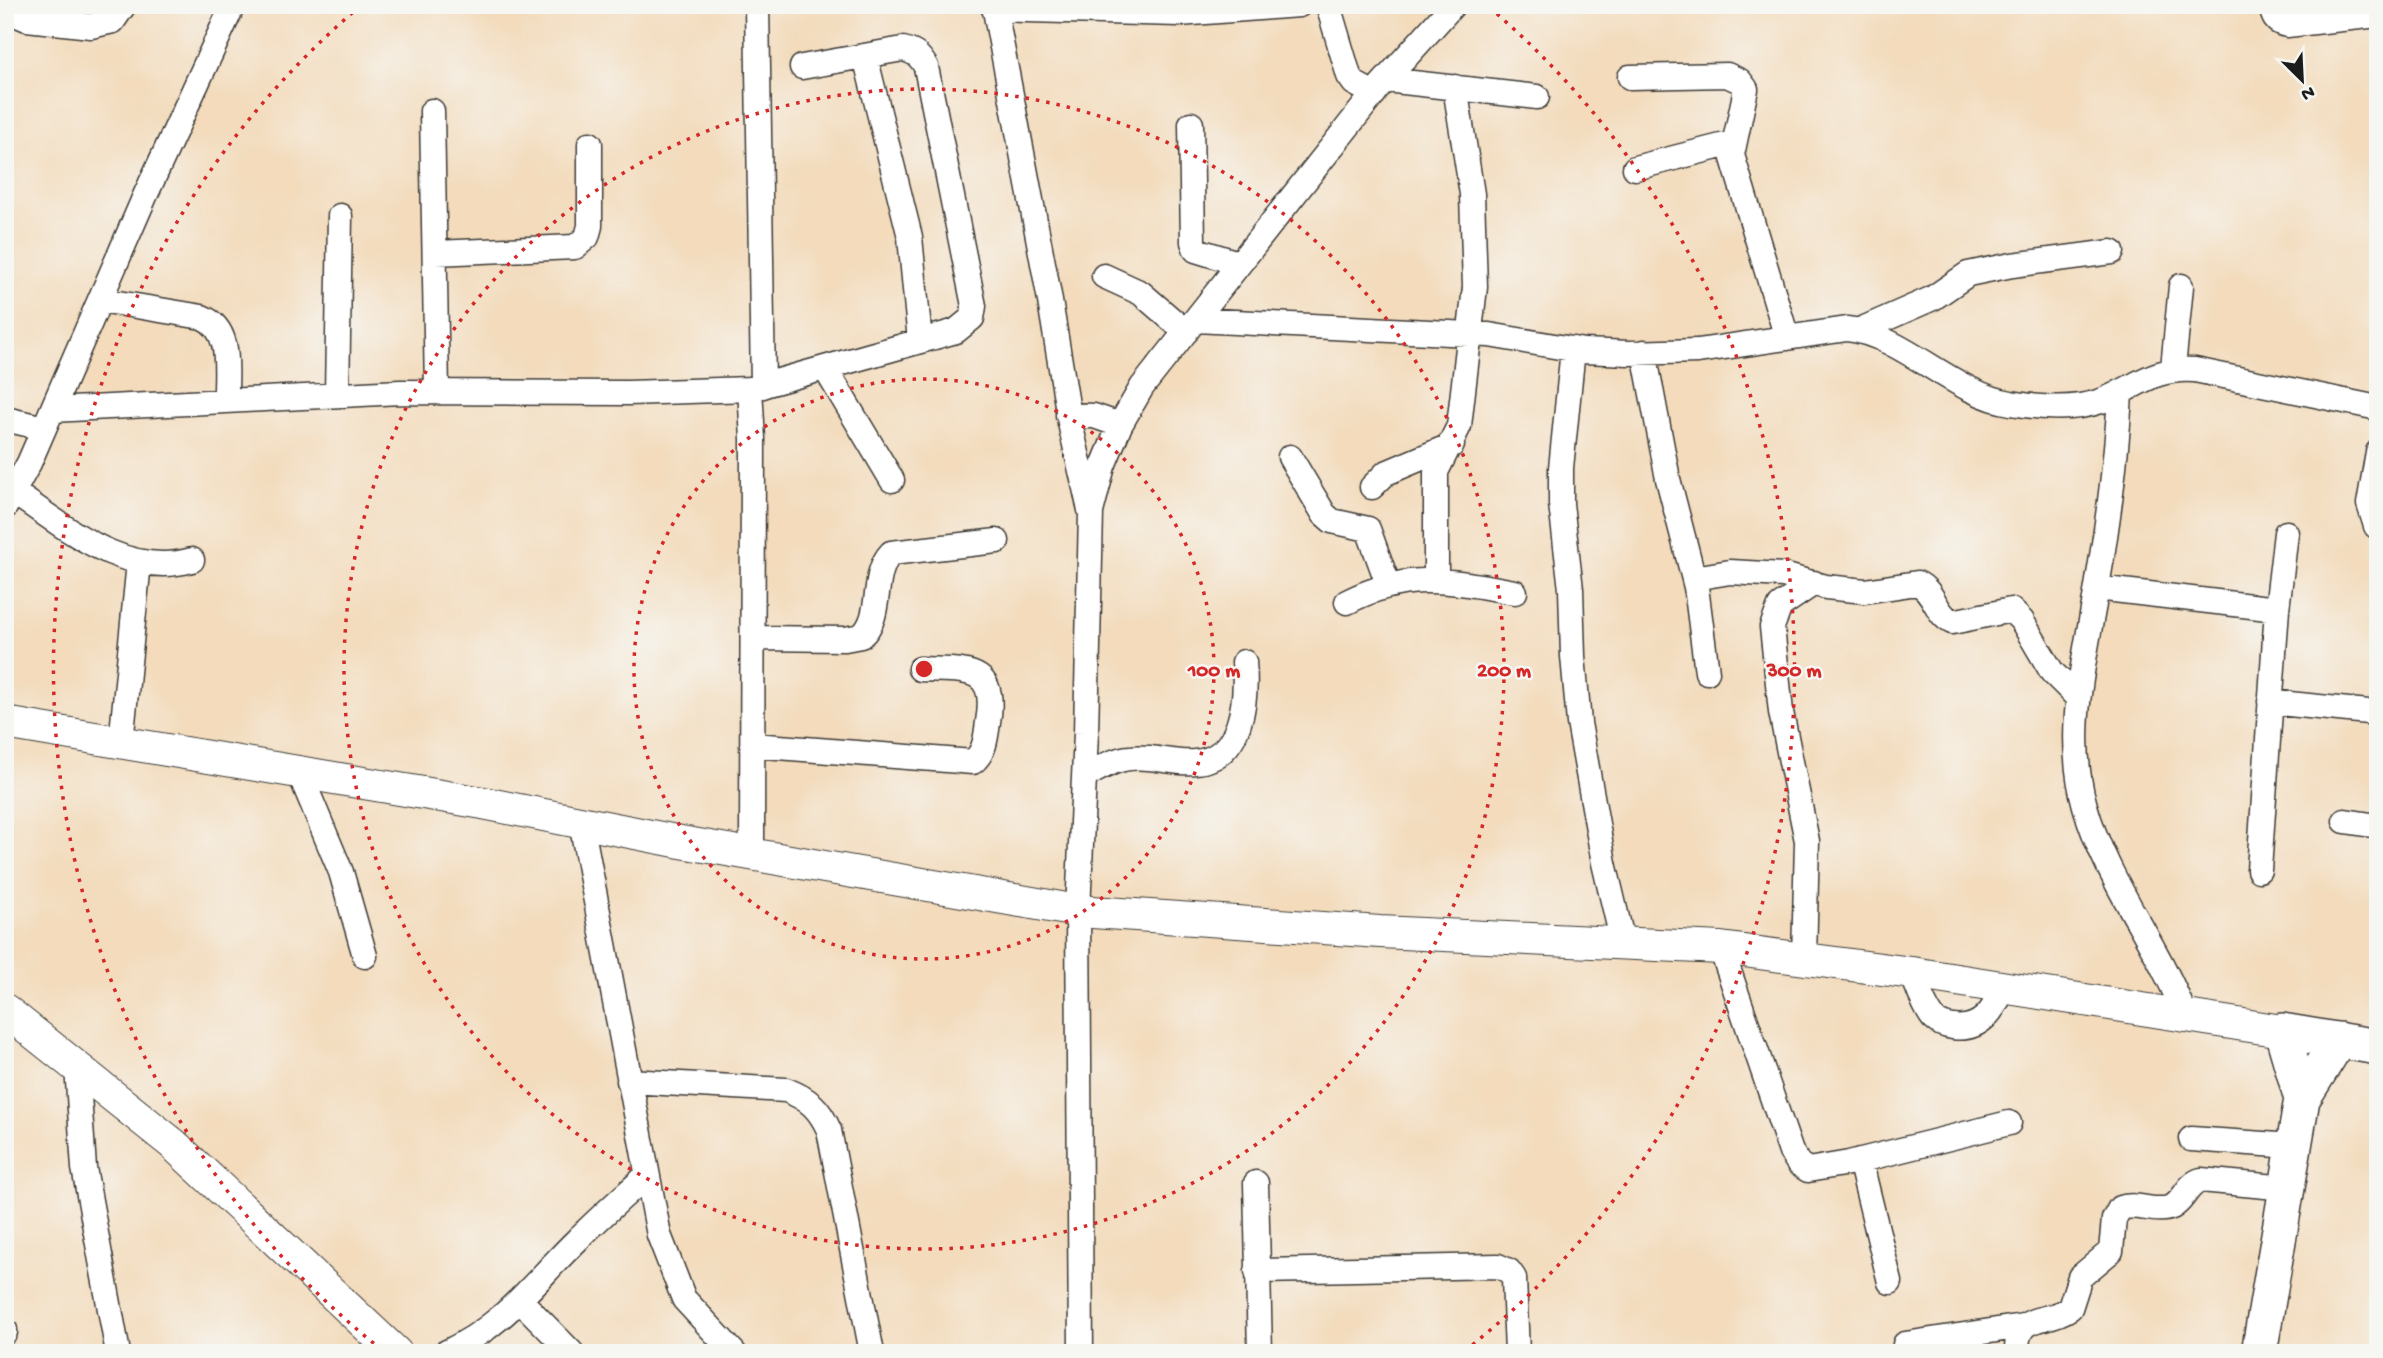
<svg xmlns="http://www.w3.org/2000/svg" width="2383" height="1358" font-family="'Gochi Hand',sans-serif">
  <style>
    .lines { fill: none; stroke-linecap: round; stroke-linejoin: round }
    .minor-casing { stroke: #3c3934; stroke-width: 27 }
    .major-casing { stroke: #3c3934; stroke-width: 34 }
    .highway-casing { stroke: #3c3934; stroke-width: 38 }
    .minor { stroke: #fff; stroke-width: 24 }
    .major { stroke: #fff; stroke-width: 32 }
    .highway { stroke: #fff; stroke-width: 35 }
    .ring { fill: none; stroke: #d62828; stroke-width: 3.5; stroke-dasharray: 3.5 7 }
    .centre { fill: #d62828; stroke: #f6f6f2; stroke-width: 3.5 }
    .ring-label { font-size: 21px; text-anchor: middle; font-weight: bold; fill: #d62828; stroke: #f6f6f2; stroke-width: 5; stroke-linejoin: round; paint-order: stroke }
  </style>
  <rect width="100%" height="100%" fill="#f6f6f2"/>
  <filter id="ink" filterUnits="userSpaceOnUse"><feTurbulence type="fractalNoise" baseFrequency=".0143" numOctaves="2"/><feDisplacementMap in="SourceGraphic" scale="14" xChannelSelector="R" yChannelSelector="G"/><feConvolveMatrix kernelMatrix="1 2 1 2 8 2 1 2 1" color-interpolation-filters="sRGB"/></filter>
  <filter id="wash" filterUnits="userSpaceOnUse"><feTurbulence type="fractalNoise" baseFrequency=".00686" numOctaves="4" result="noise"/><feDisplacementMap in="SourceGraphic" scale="28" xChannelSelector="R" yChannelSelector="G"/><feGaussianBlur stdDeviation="1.57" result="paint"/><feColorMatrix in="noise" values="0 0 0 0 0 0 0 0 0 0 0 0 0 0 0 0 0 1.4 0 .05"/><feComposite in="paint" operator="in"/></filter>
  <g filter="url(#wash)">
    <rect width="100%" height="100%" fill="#f3dbbc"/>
  </g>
  <g filter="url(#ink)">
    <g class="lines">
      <g class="minor-casing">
        <path id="minor" d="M13 5 20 16 27 19 91 26 113 21 124 5
          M757 5 763 386
          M994 5 1049 295 1070 423 1090 510
          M1328 5 1349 76 1354 83 1374 94
          M2271 5C2273 17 2275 23 2287 25L2378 15
          M994 9 1179 14 1299 5
          M865 56 910 237 920 341
          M1630 77 1727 75 1740 81 1746 89 1732 155 1787 338
          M1386 80 1537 97
          M432 111 437 392
          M1191 124 1193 242 1196 250 1238 263
          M1635 168 1733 143
          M435 253 575 247 587 237 590 226V144
          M1104 276 1141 293 1186 332
          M100 300 202 317C234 330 225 372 226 401
          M1195 320 1489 335 1584 351 1629 353 1698 351 1847 329C1901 334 1955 395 2011 403 2040 408 2073 411 2101 401 2137 387 2153 367 2195 370L2378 408
          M1860 330 1933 298 1968 274 2012 265 2112 252
          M1573 349 1561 468V504L1571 589 1573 656 1579 723 1604 863 1623 943
          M1644 352 1668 479 1696 587 1707 672
          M825 368 892 480
          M2173 368 2181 286
          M750 389 753 439 752 854
          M2120 392C2117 458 2108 522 2097 587 2085 660 2064 732 2085 806 2106 881 2158 944 2185 1016
          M337 395 340 216
          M52 410 400 392 628 393 750 389 956 331 972 318 974 306 926 67C920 56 915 52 903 49L802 67
          M1068 415 1094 416 1120 425
          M5 419 44 428
          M1290 457 1324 514 1332 521 1368 529 1388 584
          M1372 487 1386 473 1452 445
          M13 492C66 527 124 579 192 560
          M5 507 29 463 145 196 233 5
          M2376 526 2369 504 2378 452
          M1694 578 1730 572 1783 575 1826 587 1865 591 1917 583C1935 591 1935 614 1952 622L2011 610 2022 621 2052 672 2077 697
          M1436 580V472L1459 426 1475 287 1472 194 1455 87
          M2097 588 2277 609
          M1347 602C1408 570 1451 581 1515 592
          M753 638 845 639 861 636C884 617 870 575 891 553L997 541
          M2270 702 2378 713
          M121 743 139 562
          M752 745 973 762C985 752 986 737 988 722 998 664 965 671 920 669
          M300 774 341 872 365 956
          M1085 776C1099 769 1114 759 1130 758 1151 755 1173 764 1195 762 1243 759 1247 698 1244 662
          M2345 821 2378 826
          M581 822 659 1235 684 1299 734 1353
          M2259 870 2277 609 2286 533
          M1721 948 1791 1152 1799 1164 1808 1170 1849 1163 2009 1123
          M1804 959 1807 841 1781 712 1772 627 1780 606 1814 583
          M1912 973C1918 988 1923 1005 1933 1018 1939 1024 1945 1026 1953 1027 1981 1031 1994 1010 2004 987
          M77 1067 84 1168 118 1353
          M629 1081 786 1090C809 1099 819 1108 829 1130L872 1353
          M2191 1139 2293 1146
          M1860 1160 1890 1282
          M1256 1183 1260 1353
          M1257 1271 1498 1266 1509 1271 1514 1278 1517 1353
          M520 1300 572 1353
          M5 1330V1332
          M1905 1344 2023 1326
          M445 1353C505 1325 531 1285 576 1241 599 1218 623 1197 647 1175
          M1081 1353 1078 911 1086 733 1091 512 1103 466 1120 425 1142 387 1380 86 1453 5
          M2017 1353C2016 1310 2044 1326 2070 1308L2080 1277 2111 1251 2114 1219 2120 1208C2136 1202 2157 1214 2172 1207 2185 1200 2186 1185 2201 1180L2287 1188"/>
      </g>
      <g class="major-casing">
        <path id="major" d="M5 723 483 803 681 842 1078 911 1380 932 1721 948 1912 973 2282 1031
          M5 1010 173 1144 396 1353"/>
      </g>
      <g class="highway-casing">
        <path id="highway" d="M2302 1099 2282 1031 2378 1047
          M2259 1353 2302 1099 2339 1040"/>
      </g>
      <use href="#minor" class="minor"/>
      <use href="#major" class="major"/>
      <use href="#highway" class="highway"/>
    </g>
  </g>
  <g class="ring">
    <circle cx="924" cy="669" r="290"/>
    <circle cx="924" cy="669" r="580"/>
    <path d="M382 1350A870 870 0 0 1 359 7M1489 7A870 870 0 0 1 1466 1350"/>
  </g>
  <circle cx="924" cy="669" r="10" class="centre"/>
  <g class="ring-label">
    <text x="1214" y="676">100 m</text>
    <text x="1504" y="676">200 m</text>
    <text x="1794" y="676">300 m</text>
  </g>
  <rect width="2383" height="1358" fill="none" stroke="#f6f6f2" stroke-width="28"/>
  <g transform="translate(2302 80) rotate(156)" stroke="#f6f6f2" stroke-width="5" paint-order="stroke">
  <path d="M0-5L12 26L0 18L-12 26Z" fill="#1c1c1c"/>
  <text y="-10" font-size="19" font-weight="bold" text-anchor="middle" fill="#1c1c1c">N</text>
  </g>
</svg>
